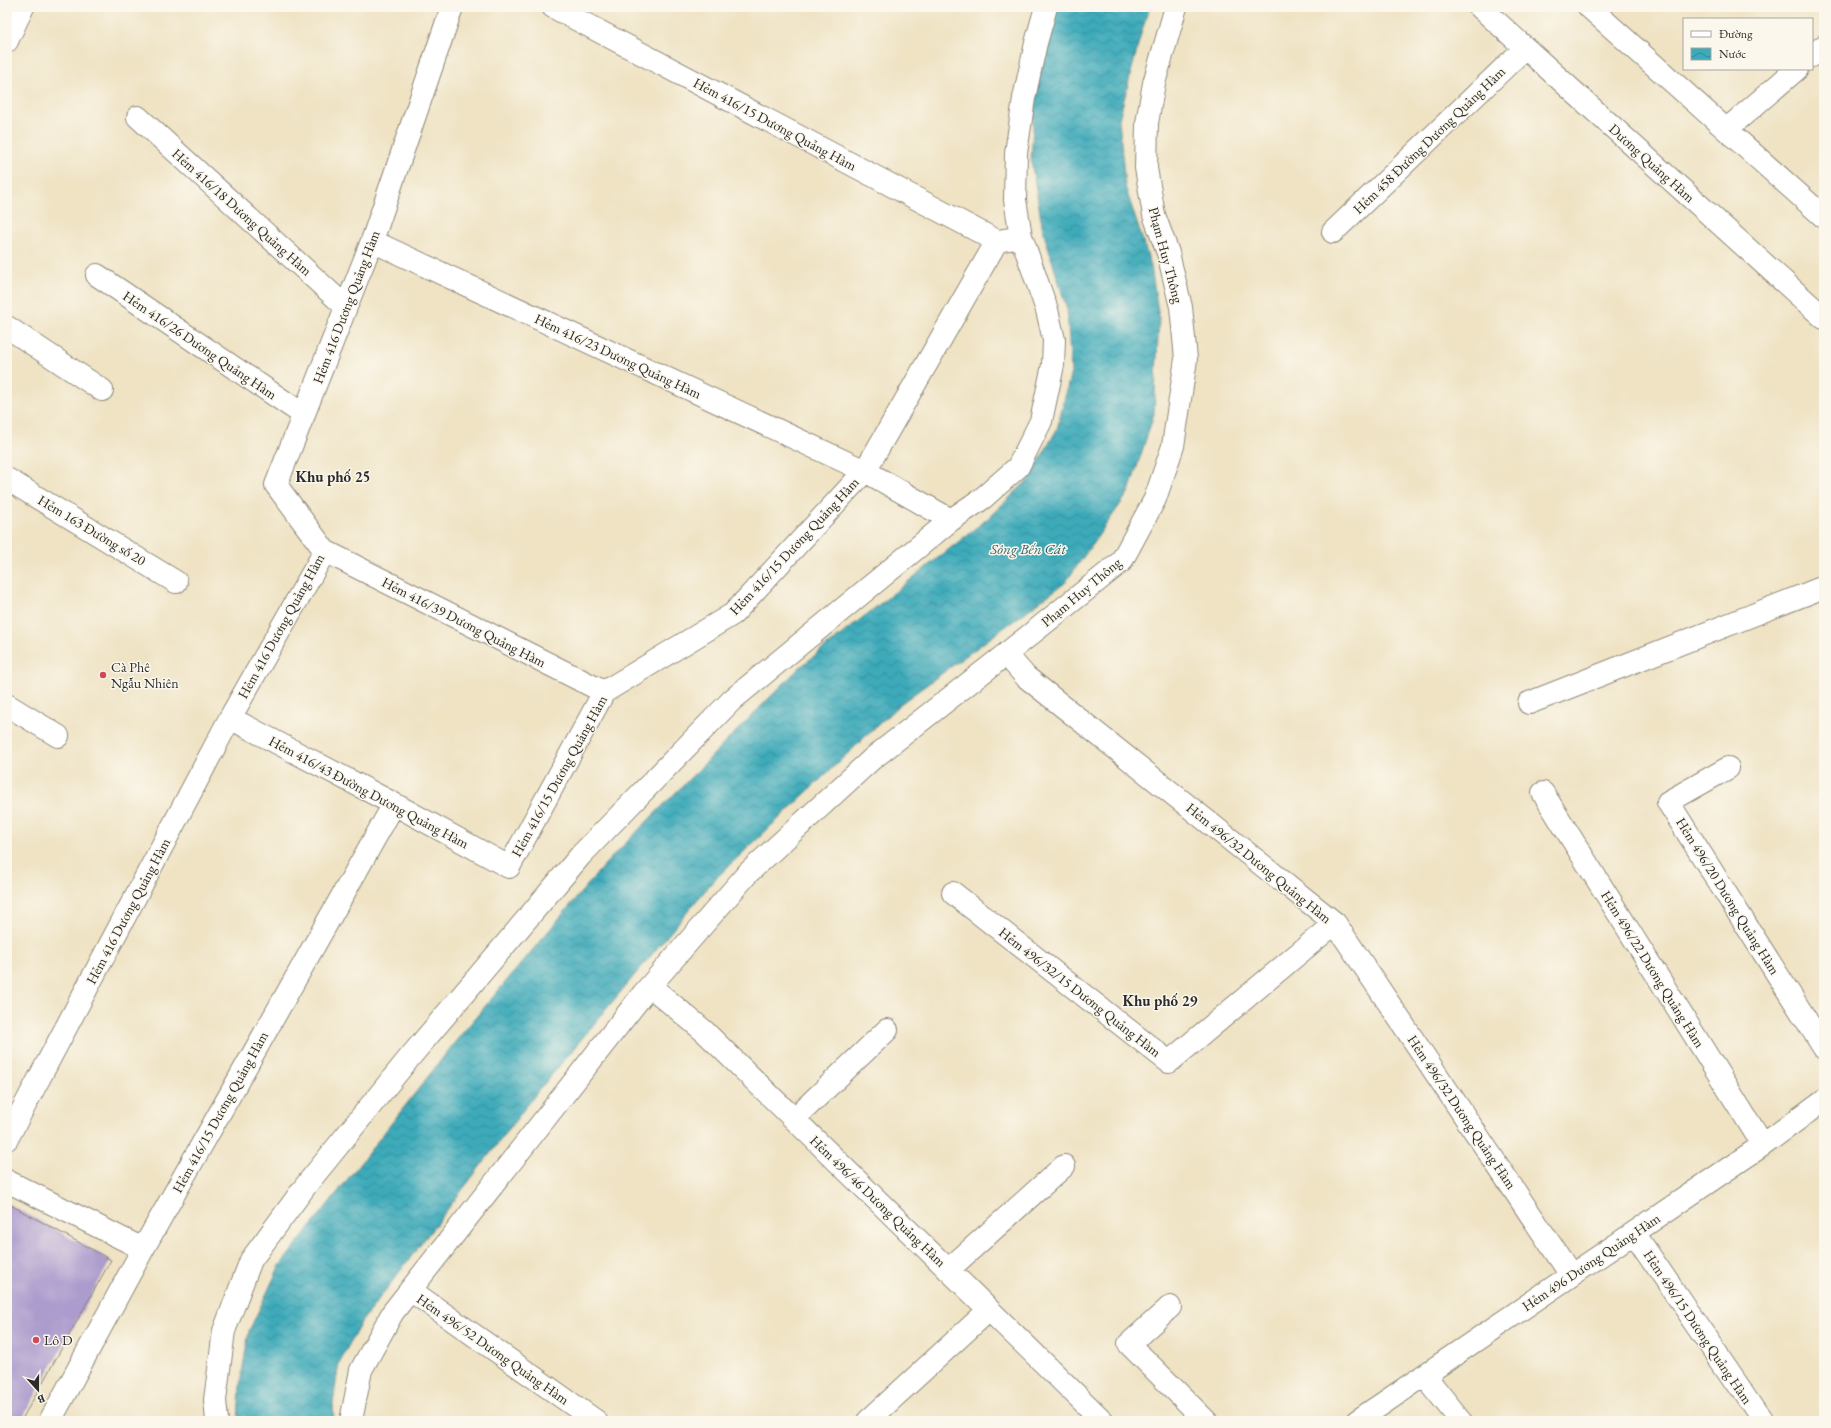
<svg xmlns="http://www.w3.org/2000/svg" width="1831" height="1428" font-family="'EB Garamond',serif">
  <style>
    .water { fill: url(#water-waves); stroke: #346a72 }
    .building { fill: #ac9bcd }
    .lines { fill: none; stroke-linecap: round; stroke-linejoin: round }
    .minor-casing { stroke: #8d8778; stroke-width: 24 }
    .minor { stroke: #fff; stroke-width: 22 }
    .poi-dot { fill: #d1495b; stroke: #fbf7ec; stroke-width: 1.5 }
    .labels { text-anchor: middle; stroke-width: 3; stroke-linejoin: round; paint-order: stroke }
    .street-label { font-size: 14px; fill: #2b2b2b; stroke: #fbf7ec }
    .poi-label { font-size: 14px; fill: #2b2b2b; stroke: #fbf7ec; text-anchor: start }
    .neighbourhood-label { font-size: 15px; font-weight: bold; fill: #2b2b2b; stroke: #fbf7ec }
    .water-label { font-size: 15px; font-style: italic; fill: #325e64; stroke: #fbf7ec }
  </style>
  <defs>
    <pattern id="water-waves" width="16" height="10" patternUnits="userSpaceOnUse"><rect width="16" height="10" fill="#3caaba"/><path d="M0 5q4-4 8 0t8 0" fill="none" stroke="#338b97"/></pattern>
  </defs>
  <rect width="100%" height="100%" fill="#fbf7ec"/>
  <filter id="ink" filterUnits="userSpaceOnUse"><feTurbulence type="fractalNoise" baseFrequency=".025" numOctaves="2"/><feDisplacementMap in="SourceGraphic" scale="8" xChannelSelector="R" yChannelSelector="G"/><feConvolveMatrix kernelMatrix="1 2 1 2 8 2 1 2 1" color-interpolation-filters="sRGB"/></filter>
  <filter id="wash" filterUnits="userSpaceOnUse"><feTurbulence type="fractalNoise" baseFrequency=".012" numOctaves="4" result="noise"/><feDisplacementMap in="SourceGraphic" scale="16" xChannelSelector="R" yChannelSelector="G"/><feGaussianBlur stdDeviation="0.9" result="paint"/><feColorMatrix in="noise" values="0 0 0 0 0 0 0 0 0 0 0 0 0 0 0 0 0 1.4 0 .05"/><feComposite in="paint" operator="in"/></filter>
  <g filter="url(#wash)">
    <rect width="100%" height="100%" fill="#efe3c4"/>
    <path class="water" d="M1058 7H1150L1142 30 1119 119 1125 186 1151 266 1159 318 1154 414 1129 492 1065 583 899 705 713 881 535 1095 362 1321 339 1363 333 1403 334 1421H238L240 1385 249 1331 279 1267 455 1042 605 864 799 668 987 519 1029 479 1057 429 1071 372 1067 309 1043 231 1031 160 1035 91 1050 26Z"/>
    <g id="blocks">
      <path class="building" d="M7 1203 111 1260 21 1421H7Z"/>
    </g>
  </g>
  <g filter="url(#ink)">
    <use href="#blocks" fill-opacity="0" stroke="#8d8778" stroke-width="1"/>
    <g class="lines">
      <g class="minor-casing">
        <path id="minor" d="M553 7 997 241 1010 239
          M1480 7 1824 318
          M1589 7 1824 217
          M7 41 23 7
          M1812 56 1824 46
          M138 117 346 307
          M1727 129 1797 69
          M1333 232 1525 48
          M372 241 865 471 951 520
          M97 275 304 415
          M7 327 102 390
          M7 479 176 582
          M325 551 604 692
          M1006 654 1026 677 1335 923 1571 1275
          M1529 703 1824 587
          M7 705 58 736
          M230 718 394 804 509 867 604 692 733 614 865 471 997 241
          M1728 768 1668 802 1824 1048
          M1543 793 1763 1145
          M953 893 1169 1062 1335 923
          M650 986 704 1031 1103 1421
          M794 1119 887 1030
          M7 1139 230 718 325 551 276 485 372 241 452 7
          M7 1181 143 1249
          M1634 1233 1763 1421
          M948 1270 1064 1166
          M410 1290 596 1421
          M1170 1307 1129 1344 1206 1421
          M1424 1375 1461 1421
          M50 1421 143 1249 394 804
          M217 1421 215 1400 224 1331 251 1260 307 1184 410 1057 581 855 732 700 951 520 983 498 1018 467 1041 421 1053 365 1054 340 1047 310 1021 236 1015 200 1016 153 1024 98 1036 43 1046 7
          M351 1421 361 1370 393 1312 643 994 748 873 872 759 1006 654 1121 562 1155 499 1173 446 1186 359 1181 307 1168 253 1154 215 1146 168 1147 123 1154 83 1176 7
          M868 1421 989 1310
          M1357 1421 1763 1145 1824 1100"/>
      </g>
      <use href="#minor" class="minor"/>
    </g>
  </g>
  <g class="poi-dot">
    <circle cx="103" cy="675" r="4"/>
    <circle cx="36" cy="1340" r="4"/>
  </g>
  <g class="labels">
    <g class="street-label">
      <text transform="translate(775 124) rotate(28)" y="5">Hẻm 416/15 Dương Quảng Hàm</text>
      <text transform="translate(1429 140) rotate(-44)" y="5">Hẻm 458 Đường Dương Quảng Hàm</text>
      <text transform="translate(1652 163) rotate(42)" y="5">Dương Quảng Hàm</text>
      <text transform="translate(242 212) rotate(42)" y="5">Hẻm 416/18 Dương Quảng Hàm</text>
      <text transform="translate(1166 255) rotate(75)" y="5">Phạm Huy Thông</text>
      <text transform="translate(346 307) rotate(-69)" y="5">Hẻm 416 Dương Quảng Hàm</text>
      <text transform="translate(200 345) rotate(34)" y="5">Hẻm 416/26 Dương Quảng Hàm</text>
      <text transform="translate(618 356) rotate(25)" y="5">Hẻm 416/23 Dương Quảng Hàm</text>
      <text transform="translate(92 530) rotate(31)" y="5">Hẻm 163 Đường số 20</text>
      <text transform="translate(794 546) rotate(-47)" y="5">Hẻm 416/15 Dương Quảng Hàm</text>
      <text transform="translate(1081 592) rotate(-40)" y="5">Phạm Huy Thông</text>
      <text transform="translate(464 622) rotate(27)" y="5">Hẻm 416/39 Dương Quảng Hàm</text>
      <text transform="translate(281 626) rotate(-61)" y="5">Hẻm 416 Dương Quảng Hàm</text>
      <text transform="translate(559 776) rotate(-61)" y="5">Hẻm 416/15 Dương Quảng Hàm</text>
      <text transform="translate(369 792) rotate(28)" y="5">Hẻm 416/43 Đường Dương Quảng Hàm</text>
      <text transform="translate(1259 863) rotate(39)" y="5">Hẻm 496/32 Dương Quảng Hàm</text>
      <text transform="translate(1728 896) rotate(58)" y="5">Hẻm 496/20 Dương Quảng Hàm</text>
      <text transform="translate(128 911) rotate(-62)" y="5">Hẻm 416 Dương Quảng Hàm</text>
      <text transform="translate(1653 969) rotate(58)" y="5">Hẻm 496/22 Dương Quảng Hàm</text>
      <text transform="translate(1080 992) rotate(38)" y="5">Hẻm 496/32/15 Dương Quảng Hàm</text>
      <text transform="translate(220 1112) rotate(-61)" y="5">Hẻm 416/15 Dương Quảng Hàm</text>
      <text transform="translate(1462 1112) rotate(56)" y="5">Hẻm 496/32 Dương Quảng Hàm</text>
      <text transform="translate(878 1201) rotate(44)" y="5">Hẻm 496/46 Dương Quảng Hàm</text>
      <text transform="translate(1591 1262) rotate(-34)" y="5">Hẻm 496 Dương Quảng Hàm</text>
      <text transform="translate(1698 1327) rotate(56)" y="5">Hẻm 496/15 Dương Quảng Hàm</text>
      <text transform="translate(493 1349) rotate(35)" y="5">Hẻm 496/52 Dương Quảng Hàm</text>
    </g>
    <g class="poi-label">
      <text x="111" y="672">Cà Phê<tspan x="111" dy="16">Ngẫu Nhiên</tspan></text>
      <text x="44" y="1345">Lô D</text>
    </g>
    <g class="neighbourhood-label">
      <text x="333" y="482">Khu phố 25</text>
      <text x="1160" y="1006">Khu phố 29</text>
    </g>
    <g class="water-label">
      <text x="1028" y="554">Sông Bến Cát</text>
    </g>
  </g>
  <rect width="1831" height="1428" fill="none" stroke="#fbf7ec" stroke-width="24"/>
  <rect x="1683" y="18" width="130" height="52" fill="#fbf7ec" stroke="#a8a59f"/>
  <rect x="1691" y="31" width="20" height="6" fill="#ffffff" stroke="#a8a59f"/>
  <text x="1719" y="38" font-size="12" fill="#2b2b2b">Đường</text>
  <rect x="1691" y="48" width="20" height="12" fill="url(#water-waves)" stroke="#a8a59f"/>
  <text x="1719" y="58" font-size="12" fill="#2b2b2b">Nước</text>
  <g transform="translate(38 1390) rotate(159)" stroke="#fbf7ec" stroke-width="3" paint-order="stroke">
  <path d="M0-3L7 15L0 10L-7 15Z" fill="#2b2b2b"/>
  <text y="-6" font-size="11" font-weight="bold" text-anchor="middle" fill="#2b2b2b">B</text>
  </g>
</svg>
